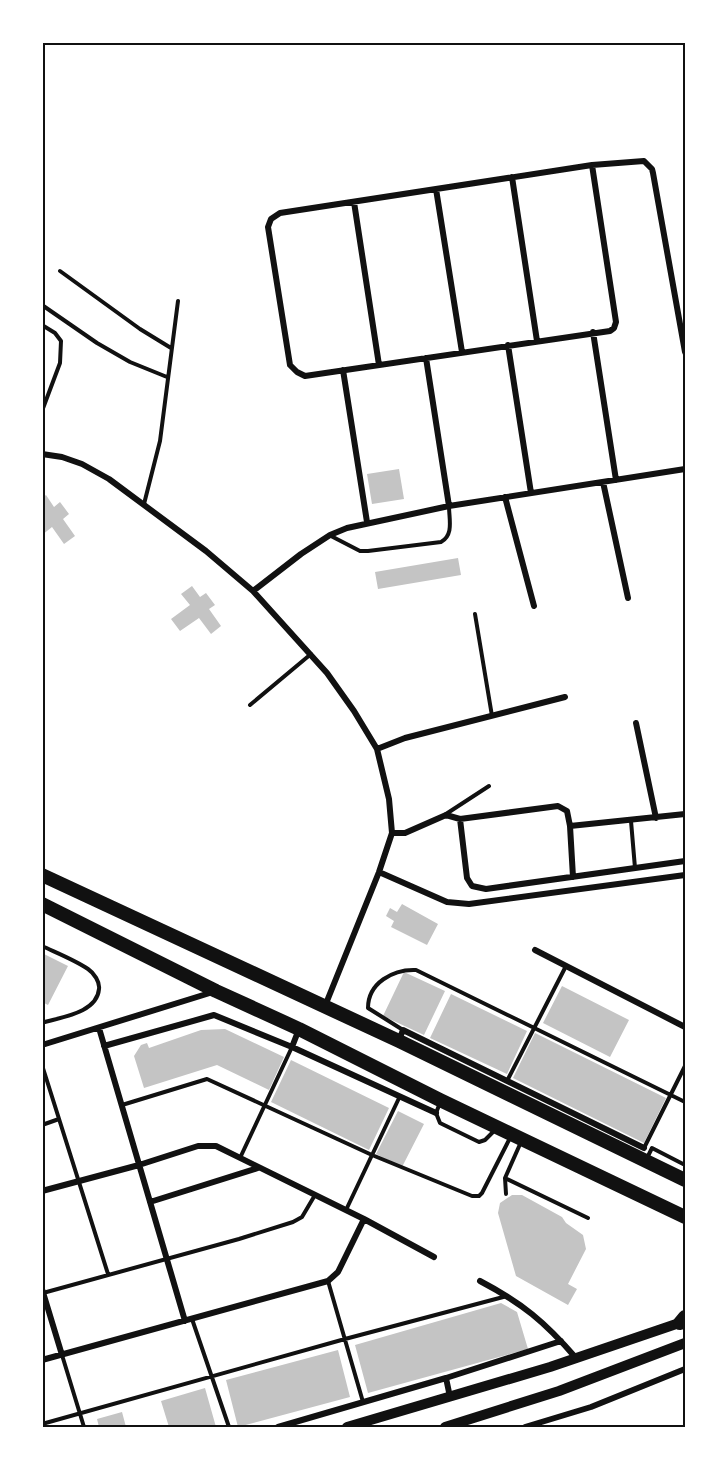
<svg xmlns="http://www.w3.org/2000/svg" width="727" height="1469" font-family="'Fira Sans Condensed',sans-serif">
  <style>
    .building { fill: #c4c4c4 }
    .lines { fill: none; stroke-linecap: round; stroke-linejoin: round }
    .service { stroke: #111; stroke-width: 4 }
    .minor { stroke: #111; stroke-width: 6 }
    .secondary { stroke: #111; stroke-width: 10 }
    .trunk { stroke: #111; stroke-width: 14 }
    .neatline { fill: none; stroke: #111; stroke-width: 2 }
  </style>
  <rect width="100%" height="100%" fill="#fff"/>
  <path class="building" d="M399 469 404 499 372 504 367 474Z
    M46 495 54 507 60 502 69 514 63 519 75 536 64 544 52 527 42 535 44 515 42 498Z
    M458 558 461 575 378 589 375 572Z
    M192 586 200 597 206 593 215 605 209 609 221 626 211 634 199 618 180 631 171 619 190 605 181 594Z
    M402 904 438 924 427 945 391 927 394 921 386 916 390 908 397 912Z
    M42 953 68 966 48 1005 42 1002Z
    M404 972 445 991 424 1035 383 1016Z
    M562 986 629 1020 610 1057 543 1023Z
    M451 994 527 1031 507 1074 430 1038Z
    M225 1029 284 1057 269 1090 217 1065 144 1088 134 1056 141 1045 147 1043 149 1048 201 1030Z
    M535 1033 666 1098 644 1143 513 1078Z
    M291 1060 389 1108 369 1150 271 1102Z
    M398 1111 424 1124 402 1167 376 1154Z
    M512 1195H522L562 1217 566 1223 583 1235 586 1249 568 1284 577 1289 568 1305 516 1276 498 1213 500 1203Z
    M501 1303 517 1312 528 1349 368 1393 355 1345Z
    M338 1350 350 1397 238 1427 226 1380Z
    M205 1388 216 1427H169L161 1401Z
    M122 1412 126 1427H99L97 1419Z"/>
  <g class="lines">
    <path class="service" d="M60 271 140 329 171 348
      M42 305 97 343 130 362 167 377
      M42 325 55 333 61 341 60 363 42 411
      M144 504 160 441 178 301
      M331 536 360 551H368L441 542C454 535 449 519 449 506
      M475 614 492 716
      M250 705 311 654
      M446 814 489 786
      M631 821 635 868
      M42 946C57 953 75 960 88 969 94 973 100 982 99 989 97 1013 61 1017 42 1023
      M403 1030 368 1008C368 983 393 969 416 970L685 1102
      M42 1065 108 1274
      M507 1081 566 966
      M440 1103 436 1113 440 1123 479 1142 485 1140 495 1130
      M122 1105 207 1079 372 1155 472 1196H479L482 1193 510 1138
      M42 1125 59 1119
      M644 1148 685 1066
      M240 1158 292 1047
      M647 1158 652 1148 685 1165
      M505 1178 588 1218
      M506 1194 505 1178 521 1142
      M346 1210 400 1096
      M328 1281 363 1402
      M43 1293 239 1239 293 1222 302 1217 315 1195
      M192 1319 229 1427
      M62 1355 84 1427
      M42 1424 345 1339 507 1296"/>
    <path class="minor" d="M592 165 616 322 614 328 610 331 305 376 297 372 290 365 268 227 271 219 280 213 592 165 644 161 652 169 653 173 685 352
      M512 177 537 341
      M436 189 462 352
      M354 202 379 365
      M593 332 616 480
      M508 345 531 493
      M426 358 449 506
      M343 370 367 522
      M42 454 62 457 82 464 109 479 206 551 253 591 327 673 354 711 377 749 389 799 392 833 379 872 325 1006
      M603 482 628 598
      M505 497 534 606
      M253 591 301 554 330 535 347 528 449 506 685 469
      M636 723 656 818
      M377 749 405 738 565 697
      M460 819 467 878 472 886 486 889 685 861
      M570 826 685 814
      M392 833H405L446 815 460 819 558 806 567 811 570 826 573 877
      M379 872 447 902 469 904 685 875
      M535 950 685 1027
      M99 1028 185 1321
      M399 1040 403 1030 644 1148
      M42 1045 213 992
      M104 1046 214 1015 292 1047 436 1113
      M292 1047 299 1029
      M42 1191 139 1165 198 1146H216L364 1219 434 1257
      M150 1202 258 1168
      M480 1281C522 1303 545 1322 576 1358
      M42 1289 62 1355
      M42 1360 328 1281 338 1272 364 1219
      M446 1378 450 1397
      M278 1427 446 1378 561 1341
      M525 1427 591 1407 685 1369"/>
    <path class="secondary" d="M347 1427 550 1367 685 1321
      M445 1427 559 1391 685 1343"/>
    <path class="trunk" d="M42 875 399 1041 685 1180
      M42 904 216 991 299 1029 440 1100 685 1217
      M680 1323 685 1317"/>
  </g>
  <rect width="727" height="1469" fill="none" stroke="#ffffff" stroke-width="87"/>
  <rect x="44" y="44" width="640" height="1382" class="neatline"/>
</svg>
